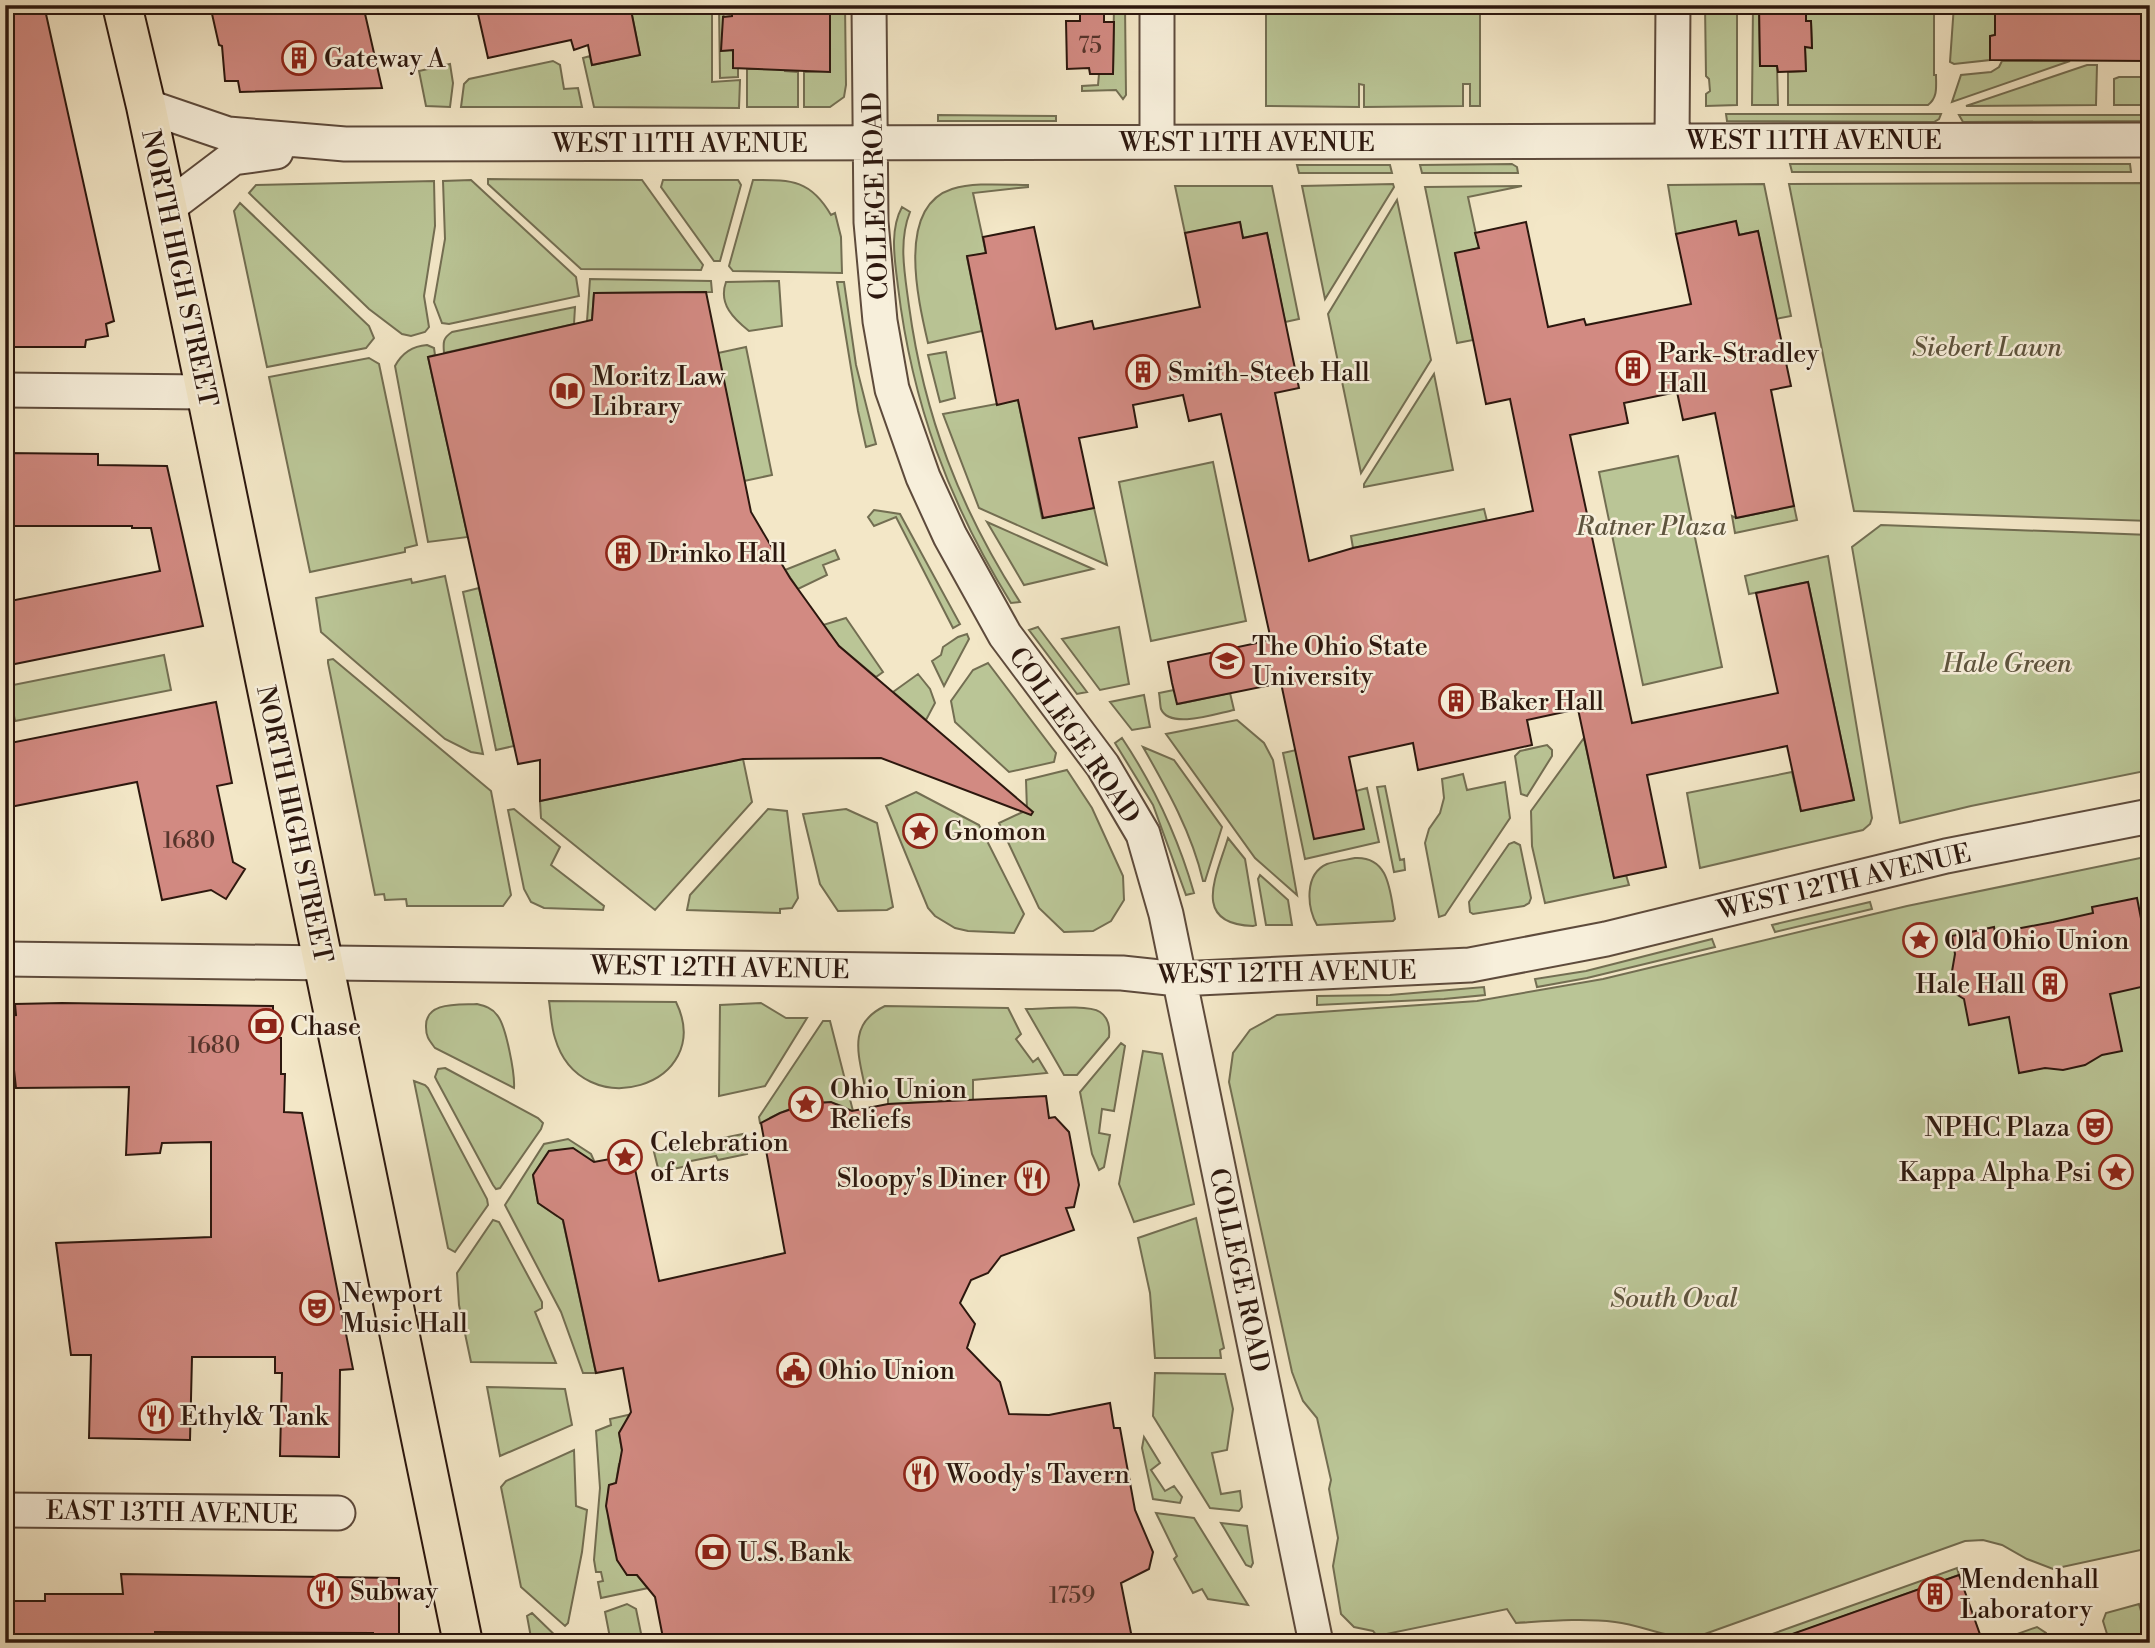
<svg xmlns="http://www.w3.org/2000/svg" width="2155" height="1648" font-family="'Libre Bodoni',serif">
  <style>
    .green { fill: #bac596; stroke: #736e52; stroke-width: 2 }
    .building { fill: #d28a82; stroke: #2c170e; stroke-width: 2 }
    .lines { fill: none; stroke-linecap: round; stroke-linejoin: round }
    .minor-casing { stroke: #5e4b3c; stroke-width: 37 }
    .major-casing { stroke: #2c170e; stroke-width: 42 }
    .minor { stroke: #f7efdb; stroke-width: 33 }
    .major { stroke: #f3e7c7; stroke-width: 38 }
    .labels { text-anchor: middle; stroke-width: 5; stroke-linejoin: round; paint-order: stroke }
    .number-label { font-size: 23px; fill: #56342b }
    .poi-label { font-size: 26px; fill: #2c170e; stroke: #f7efdb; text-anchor: start }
    .street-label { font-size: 26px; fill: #2c170e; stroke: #f7efdb }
    .park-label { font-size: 26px; font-style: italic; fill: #5e543e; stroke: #f7efdb }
  </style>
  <rect width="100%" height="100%" fill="#f3e7c7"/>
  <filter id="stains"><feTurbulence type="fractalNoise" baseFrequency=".00286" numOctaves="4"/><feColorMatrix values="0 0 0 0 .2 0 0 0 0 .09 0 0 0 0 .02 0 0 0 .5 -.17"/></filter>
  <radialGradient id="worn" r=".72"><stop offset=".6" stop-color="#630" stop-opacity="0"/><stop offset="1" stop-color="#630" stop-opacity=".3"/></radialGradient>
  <path class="green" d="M630 5H712V82L740 80 739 108 594 107 583 58 590 56 592 65 640 55Z
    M719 5H724L722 51 733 50V68H738V77L720 78Z
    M830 5H845L846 85 844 97 830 107H804V72L830 71Z
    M1114 5H1125L1126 95 1123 99 1116 90 1082 91V86L1098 85 1099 74 1113 73Z
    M1266 5H1480V106H1470V84H1463V106L1364 107V85L1359 84V107L1266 106Z
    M1705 5H1737V105L1706 106V94L1710 91 1709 79 1706 76Z
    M1753 5H1759L1760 66H1777L1778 105H1752Z
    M1806 5H1934V75H1936C1936 87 1938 97 1928 105H1788V72L1806 71 1805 47H1812L1811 22 1806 21Z
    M1954 5H1995V35L1990 36V60L1954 64 1950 62Z
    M785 43V71L798 72V107H747V69H769Z
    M553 61 560 65 564 89 578 88 582 107H461L464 84 469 79Z
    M2002 61H2070L1952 102 1961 75 1991 72 1999 67Z
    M450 64 453 83 450 107 426 106 419 71Z
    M2087 65H2097L2096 105 1966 106Z
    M2119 77H2150V105H2114V79Z
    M1726 114H1941L1939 119 1934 122 1727 121Z
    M938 115 1056 116V121H938Z
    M1959 115H2150V121L1963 122Z
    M1512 164 1517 167 1518 173H1422L1420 165Z
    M1790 164H2130L2131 172H1792Z
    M1297 165H1390L1392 173H1299Z
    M488 179 642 180 703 265 701 270 581 269 488 184Z
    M471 180 576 277 579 296 449 324 442 323 434 302 445 239 443 181Z
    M663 180H738L741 185 720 261H714L661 187Z
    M753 180C791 180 810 179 831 215L835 213 841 237 842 273 733 271 729 266Z
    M434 181 435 226 424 296 429 327 425 332 411 336 402 334 369 309 249 193 256 185Z
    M2150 183V521L1854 511 1789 184Z
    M1393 184 1394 187 1325 299 1302 186Z
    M1764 184 1791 316 1776 319 1758 231 1739 235 1736 222 1676 234 1668 185Z
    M1028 185V187L973 193 986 253 967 257 982 331 928 343C918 300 896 207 952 189 975 182 1004 185 1028 185Z
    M1175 186H1272L1299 319 1285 322 1267 233 1243 238 1240 223 1185 233Z
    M1522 186 1468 197 1479 248 1455 254 1473 340 1457 343 1425 187Z
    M1397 200 1431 360 1361 473 1328 314Z
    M240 203 369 326 374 338 366 348 267 367 234 211Z
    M902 207 910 212C898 242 905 275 909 306 924 416 960 509 1020 602L1011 603C949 503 912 403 898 287 895 261 889 231 902 207Z
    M590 279 711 281 712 292 594 293 592 320 587 321Z
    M779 281 782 326 749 331C734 319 718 304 726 282Z
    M837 282H844L856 365 876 444 866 447 858 411Z
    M575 307 574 324 444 353C443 342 443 338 452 332Z
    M427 345 434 348 435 355 428 357 468 537 428 542 395 366C402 353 413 346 427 345Z
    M746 347 772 475 744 481 718 353Z
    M946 352 955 398 940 402 928 355Z
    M369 358 379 364 417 545 405 548V552L310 572 269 377Z
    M1434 374 1453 470 1364 487V484Z
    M1018 400 1042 518 1094 508 1107 565 979 508 943 414Z
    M1678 456 1722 667 1643 685 1599 472Z
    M1213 462 1246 621 1151 641 1119 482Z
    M1794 506 1797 520 1735 533 1732 516 1736 518Z
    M1484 509 1487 521 1353 548 1351 536Z
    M874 510 900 514 960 624 953 628 896 517 874 526 868 517Z
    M987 522 1093 569 1024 585Z
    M1881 525 2150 535V770L1971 806 1900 823 1852 547Z
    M835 550 839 559 823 565 827 575 798 589 785 570Z
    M1828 556 1872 818 1870 824 1863 830 1700 868 1687 793 1792 772 1801 811 1854 800 1808 582 1749 594 1745 576Z
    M445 576 483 754 471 752 445 739 321 632 316 598 411 579 412 583Z
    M479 588 514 746 496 750 463 592Z
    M846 618 883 672 876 677 839 646 823 625Z
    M1038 627 1087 692 1077 694 1029 630Z
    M1119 627 1129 684 1100 690 1062 639Z
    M967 634 969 639 944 686 932 661 941 655 943 647 958 637Z
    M164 655 171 690 15 721 8 686Z
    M333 659 491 791 511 895 503 906H407L406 899 385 900 384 894 375 895 328 663V660Z
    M988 663 1056 753 1054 762 1009 772 955 722 951 701 973 670Z
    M918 674 930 689 935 703 926 720 893 692Z
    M1174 690 1178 704 1230 693 1234 710C1218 713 1170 730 1161 709 1160 705 1160 698 1159 693Z
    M1144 695 1150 727 1132 730 1110 702Z
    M1237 720 1264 743 1273 760 1297 895 1255 858 1166 734Z
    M1122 738C1154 786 1178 837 1194 893L1186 895 1153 805 1115 743Z
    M1584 738 1614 877 1626 875 1629 885 1545 903 1532 846 1531 811Z
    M1547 745 1552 750V756L1527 796 1521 794 1515 756 1520 751Z
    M1143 747 1174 760 1222 827 1205 881H1203C1192 833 1167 789 1143 747Z
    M1296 750 1356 791 1367 788 1379 842 1305 859 1283 753Z
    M743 759 752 802 655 910 541 818 540 801Z
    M1067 770 1092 808 1123 876 1124 900 1111 921 1093 931 1064 932 1039 908 999 823 1027 810 1026 780Z
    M1463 774 1467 790 1505 782 1510 818 1445 915 1439 917 1425 843 1429 829 1440 813 1444 798 1442 779Z
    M1385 786 1400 860 1404 859 1405 870 1394 872 1377 787Z
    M916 792 979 825 1024 914 1014 933 968 931 955 928 935 916 928 908 886 806Z
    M514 809 560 847 551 865 604 906 603 910 544 908 531 902 524 889 508 810Z
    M768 809 787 811 798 898 792 908 780 909V913L687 910 690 895Z
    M846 809 877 823 893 907 887 910 838 911 820 884 803 814Z
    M1228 838 1245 859 1256 925 1253 926C1190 924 1217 875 1228 838Z
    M1514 842 1520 845 1531 898 1529 903 1524 906 1473 914 1470 912 1469 902 1509 844Z
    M2150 856V1548L2053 1569 2027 1559 2002 1545 1983 1540 1965 1541 1702 1635C1666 1641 1648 1626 1615 1622 1583 1618 1549 1621 1516 1623L1507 1609 1377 1636 1373 1631 1354 1627 1341 1614 1333 1566 1338 1538 1329 1489 1331 1480 1317 1418 1303 1401 1292 1372 1229 1082 1233 1053 1250 1030 1277 1015 1477 1001 1603 979 1907 906Z
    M1355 858C1390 856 1390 893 1395 919L1393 921 1317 925C1307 907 1304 874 1327 864 1336 861 1346 860 1355 858Z
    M1260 875 1288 900 1292 925H1266L1258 879Z
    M1870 902 1872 909 1775 932 1772 925Z
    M1712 939 1715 947 1587 978 1537 987 1535 979 1586 971Z
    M1484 987 1485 995 1444 999 1317 1005V996L1390 995Z
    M549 1001 676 1002C717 1086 581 1127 555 1038 551 1026 551 1013 549 1001Z
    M761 1003 786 1018H807L765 1086 719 1096 720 1005Z
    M477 1004C485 1006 492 1008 497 1015 506 1025 515 1074 514 1088L435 1048C429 1040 426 1037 426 1027 425 1001 459 1005 477 1004Z
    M885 1006 1008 1008 1021 1034 1016 1039 1033 1062 1038 1058 1047 1073 973 1080V1100L888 1104V1093H866C860 1058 845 1025 885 1006Z
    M1026 1009C1043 1009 1088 1004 1100 1012 1109 1018 1110 1028 1109 1037L1077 1075H1064Z
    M823 1021H830L853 1111 847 1113 846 1108C823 1095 791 1107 770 1118V1121L760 1123 759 1117Z
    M1121 1043 1125 1046 1114 1111 1102 1109 1099 1133 1110 1135 1104 1167 1099 1170 1092 1154 1080 1092Z
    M1143 1051 1162 1054 1194 1204 1134 1222 1119 1184Z
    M445 1068 538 1118 543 1123 541 1129 500 1188 496 1189 493 1185 437 1081 435 1077 438 1069Z
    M414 1081 425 1085 428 1088 487 1199 488 1205 455 1252 448 1248Z
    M743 1134 747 1154 718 1160 716 1156 686 1162 687 1166 659 1172 654 1152Z
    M568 1139 591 1154 595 1163 549 1151 533 1175 538 1203 557 1216 567 1215 563 1221 596 1373H583L561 1312 505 1205 544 1144Z
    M1196 1218 1224 1348 1220 1350 1221 1358H1155L1150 1293 1138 1238Z
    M493 1220 499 1222 542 1302V1308L535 1312 556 1363 471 1362 459 1305 457 1273Z
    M1155 1373 1225 1374 1233 1409 1227 1450 1212 1453 1221 1494 1240 1491 1242 1507 1239 1511 1210 1508 1153 1416Z
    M487 1387 565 1389 572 1425 500 1456Z
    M632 1414 619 1433 624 1463 619 1464 616 1483 609 1485C605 1515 611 1549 627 1575H637L648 1588 601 1598 598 1582 603 1581 601 1572H596L594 1560 600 1488 596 1431 611 1425 610 1419Z
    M1144 1437 1160 1463 1151 1470 1165 1491 1174 1486 1182 1497 1180 1503 1153 1499 1142 1448Z
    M574 1450 576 1506 587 1510 582 1552 568 1623 565 1626 521 1587 501 1487 506 1481Z
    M1156 1513 1194 1518 1248 1605 1208 1599 1202 1589 1193 1593 1174 1559 1177 1556Z
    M1221 1523 1247 1526 1253 1563 1251 1567 1246 1565Z
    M1957 1568 1959 1575 1768 1643H1747Z
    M627 1604 636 1609 643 1643H611L605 1612Z
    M2139 1604 2150 1643H2080L2107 1634 2103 1621 2106 1613Z
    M532 1613 563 1643H532L527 1616Z
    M2037 1627 2046 1633 2049 1643H2020L2017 1634Z"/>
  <path class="building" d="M5 5H44L114 321 106 324 108 336 86 340 85 347H5Z
    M210 5H363L382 88 240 92 238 81H225L222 46 219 45Z
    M476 5H630L640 55 592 65 588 45 574 50 571 40 488 58Z
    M732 5H830V72L733 68V50L721 51 723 17 732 16Z
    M1759 5H1806V21H1811L1812 48 1805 47 1806 71 1778 72 1777 66H1760Z
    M1995 5H2150V61L1990 60V36L1995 35Z
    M1080 12H1104V22H1114L1113 74H1090L1089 68 1067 69 1066 21H1080Z
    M1736 221 1739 235 1758 231 1791 386 1771 390 1794 506 1736 518 1715 413 1683 420 1677 392 1624 403 1628 423 1570 435 1632 723 1778 693 1756 593 1808 582 1854 800 1801 811 1787 746 1647 775 1666 867 1614 878 1578 709 1527 720 1532 745 1418 770 1413 743 1349 757 1364 829 1314 839 1281 683 1177 704 1172 683 1168 662 1271 640 1221 414 1189 421 1183 395 1133 405 1137 427 1079 438 1094 508 1043 518 1018 400 997 405 967 256 986 253 983 237 1034 227 1056 329 1092 321 1094 329 1200 307 1185 233 1240 222 1243 238 1267 233 1299 388 1275 393 1309 561 1353 548 1533 511 1510 399 1486 404 1473 340 1455 253 1479 248 1475 233 1526 222 1548 327 1584 319 1586 325 1691 304 1676 234Z
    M706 292 751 512 790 578 839 646 1033 812 1031 815 881 758 743 759 540 801V760L518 764 428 357 592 320 594 293Z
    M5 453 98 454V465L167 466 203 626 5 666V602L160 571 151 528H132V526H5Z
    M216 702 232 783 217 786 233 862 245 869 226 899 211 890 162 900 137 782 5 808V744Z
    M2137 898 2144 934 2150 933V985L2110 994 2122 1051 2102 1055 2085 1065 2063 1070 2045 1068 2019 1073 2009 1017 1969 1025 1964 999 1953 992 1950 983 1955 954 1952 936 1994 927 1995 933 2053 922 2093 913 2092 907Z
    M62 1003 273 1006V1037L281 1038V1074H285L284 1112 302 1113 353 1369 340 1370 339 1457 280 1456 282 1373H275V1357H192L190 1440 89 1438 91 1355H71L56 1243 211 1237V1142L162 1143 160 1153 126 1155 129 1087 16 1088 14 1070 5 1037V1016L16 1015 15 1004Z
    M1046 1096 1049 1118 1055 1117 1069 1132 1079 1185 1074 1207 1066 1208 1074 1230 1001 1256 988 1273 971 1280 960 1303 975 1324 967 1348 1000 1382 1009 1414 1049 1415 1110 1403 1114 1428H1120L1135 1510 1153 1552 1149 1569 1121 1583 1133 1643H664L655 1597 637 1575H627L617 1560 606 1506 609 1485 616 1483 622 1450 619 1433 631 1412 623 1368 596 1373 563 1220 538 1203 533 1175 549 1151 573 1148 594 1162 632 1155 659 1281 785 1253 761 1123 780 1113 806 1104 831 1102 852 1111 888 1104Z
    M121 1574 399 1578V1643H373V1633L155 1632V1643H5V1601H45V1594H123Z
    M1959 1575 1983 1643H1779L1778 1639Z"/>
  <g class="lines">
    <g class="minor-casing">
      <path id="minor" d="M869 5 871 222 880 321 892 389 923 477 950 536 1005 635 1103 766 1143 834 1166 914 1316 1643
        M1157 5V142
        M146 106 228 134 345 144 2150 140
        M1672 141 1673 5
        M167 208 233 158 276 152
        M5 390 206 392
        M5 959 1122 973 1178 979 1470 965 1606 939 1946 856 2150 816
        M5 1510 338 1513"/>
    </g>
    <g class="major-casing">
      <path id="major" d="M122 5 146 106 206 392 463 1643"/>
    </g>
    <use href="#minor" class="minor"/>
    <use href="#major" class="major"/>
  </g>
  <defs>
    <g id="building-ring" transform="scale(1.75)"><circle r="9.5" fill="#f7efdb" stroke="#8f2418" stroke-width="1.5"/><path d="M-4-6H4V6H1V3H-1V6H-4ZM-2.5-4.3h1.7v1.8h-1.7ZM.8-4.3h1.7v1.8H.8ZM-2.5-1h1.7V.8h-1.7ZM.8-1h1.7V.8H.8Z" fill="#8f2418"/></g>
    <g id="library-ring" transform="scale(1.75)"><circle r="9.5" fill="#f7efdb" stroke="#8f2418" stroke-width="1.5"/><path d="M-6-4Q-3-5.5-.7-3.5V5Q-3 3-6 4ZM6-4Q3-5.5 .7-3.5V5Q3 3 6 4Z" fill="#8f2418"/></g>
    <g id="university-ring" transform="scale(1.75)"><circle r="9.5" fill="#f7efdb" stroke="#8f2418" stroke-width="1.5"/><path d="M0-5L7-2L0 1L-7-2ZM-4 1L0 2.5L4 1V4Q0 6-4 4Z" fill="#8f2418"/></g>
    <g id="sight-ring" transform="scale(1.75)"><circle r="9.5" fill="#f7efdb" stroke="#8f2418" stroke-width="1.5"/><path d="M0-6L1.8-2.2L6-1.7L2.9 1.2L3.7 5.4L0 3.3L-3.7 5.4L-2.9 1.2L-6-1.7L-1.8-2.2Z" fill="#8f2418"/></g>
    <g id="bank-ring" transform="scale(1.75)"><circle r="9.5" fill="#f7efdb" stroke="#8f2418" stroke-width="1.5"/><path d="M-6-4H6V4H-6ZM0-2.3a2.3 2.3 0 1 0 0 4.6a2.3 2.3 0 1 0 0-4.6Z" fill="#8f2418"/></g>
    <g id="theatre-ring" transform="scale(1.75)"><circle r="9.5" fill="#f7efdb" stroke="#8f2418" stroke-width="1.5"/><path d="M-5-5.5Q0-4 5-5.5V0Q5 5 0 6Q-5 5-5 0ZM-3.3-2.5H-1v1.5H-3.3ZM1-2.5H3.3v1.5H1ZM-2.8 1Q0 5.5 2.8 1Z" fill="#8f2418"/></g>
    <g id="restaurant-ring" transform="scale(1.75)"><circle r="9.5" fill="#f7efdb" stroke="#8f2418" stroke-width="1.5"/><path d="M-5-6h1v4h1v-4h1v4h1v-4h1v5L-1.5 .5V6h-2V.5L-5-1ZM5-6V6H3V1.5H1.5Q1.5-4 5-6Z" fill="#8f2418"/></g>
    <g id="civic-ring" transform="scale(1.75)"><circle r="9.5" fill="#f7efdb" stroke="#8f2418" stroke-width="1.5"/><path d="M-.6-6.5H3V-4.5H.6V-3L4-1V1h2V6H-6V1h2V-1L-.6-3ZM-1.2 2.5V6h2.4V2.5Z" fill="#8f2418"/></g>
  </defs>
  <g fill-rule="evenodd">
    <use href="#building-ring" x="299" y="58"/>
    <use href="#building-ring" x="1633" y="368"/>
    <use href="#building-ring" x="1143" y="372"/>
    <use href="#library-ring" x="567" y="391"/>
    <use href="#building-ring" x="623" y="553"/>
    <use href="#university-ring" x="1227" y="661"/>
    <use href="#building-ring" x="1456" y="701"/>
    <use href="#sight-ring" x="920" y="831"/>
    <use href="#sight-ring" x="1920" y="940"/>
    <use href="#building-ring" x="2050" y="984"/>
    <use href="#bank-ring" x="266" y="1026"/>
    <use href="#sight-ring" x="806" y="1104"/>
    <use href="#theatre-ring" x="2095" y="1127"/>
    <use href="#sight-ring" x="625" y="1157"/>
    <use href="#sight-ring" x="2116" y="1172"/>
    <use href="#restaurant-ring" x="1032" y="1178"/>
    <use href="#theatre-ring" x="317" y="1308"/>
    <use href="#civic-ring" x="794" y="1370"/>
    <use href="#restaurant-ring" x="156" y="1416"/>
    <use href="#restaurant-ring" x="921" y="1474"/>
    <use href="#bank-ring" x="713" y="1552"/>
    <use href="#restaurant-ring" x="325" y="1591"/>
    <use href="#building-ring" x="1935" y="1594"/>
  </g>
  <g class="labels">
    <g class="number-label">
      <text x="1090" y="53">75</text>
      <text x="189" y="848">1680</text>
      <text x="214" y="1053">1680</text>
      <text x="1072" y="1603">1759</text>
    </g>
    <g class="poi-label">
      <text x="324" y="67">Gateway A</text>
      <text x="1658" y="362">Park-Stradley<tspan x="1658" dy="30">Hall</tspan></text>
      <text x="1168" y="381">Smith-Steeb Hall</text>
      <text x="592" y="385">Moritz Law<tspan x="592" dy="30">Library</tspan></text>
      <text x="648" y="562">Drinko Hall</text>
      <text x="1252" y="655">The Ohio State<tspan x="1252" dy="30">University</tspan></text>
      <text x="1480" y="710">Baker Hall</text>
      <text x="944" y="840">Gnomon</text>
      <text x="1944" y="949">Old Ohio Union</text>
      <text x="2025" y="993" text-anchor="end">Hale Hall</text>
      <text x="290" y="1035">Chase</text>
      <text x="830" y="1098">Ohio Union<tspan x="830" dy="30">Reliefs</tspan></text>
      <text x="2070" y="1136" text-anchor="end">NPHC Plaza</text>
      <text x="650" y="1151">Celebration<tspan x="650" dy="30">of Arts</tspan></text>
      <text x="2092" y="1181" text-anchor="end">Kappa Alpha Psi</text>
      <text x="1007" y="1187" text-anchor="end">Sloopy's Diner</text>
      <text x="342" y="1302">Newport<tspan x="342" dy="30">Music Hall</tspan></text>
      <text x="818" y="1379">Ohio Union</text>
      <text x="180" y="1425">Ethyl&amp; Tank</text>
      <text x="946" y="1483">Woody's Tavern</text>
      <text x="738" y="1561">U.S. Bank</text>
      <text x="1960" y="1588">Mendenhall<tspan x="1960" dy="30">Laboratory</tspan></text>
      <text x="350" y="1600">Subway</text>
    </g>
    <g class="street-label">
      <text x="1814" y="149">WEST 11TH AVENUE</text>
      <text x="1247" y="151">WEST 11TH AVENUE</text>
      <text x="680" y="152">WEST 11TH AVENUE</text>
      <text transform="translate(875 196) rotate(-92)" y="9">COLLEGE ROAD</text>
      <text transform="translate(180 268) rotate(78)" y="9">NORTH HIGH STREET</text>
      <text transform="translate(1075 735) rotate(55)" y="9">COLLEGE ROAD</text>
      <text transform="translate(295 824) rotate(78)" y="9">NORTH HIGH STREET</text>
      <text transform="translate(1844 881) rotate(-13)" y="9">WEST 12TH AVENUE</text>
      <text transform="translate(720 967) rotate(1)" y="9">WEST 12TH AVENUE</text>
      <text transform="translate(1287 972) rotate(-1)" y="9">WEST 12TH AVENUE</text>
      <text transform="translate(1240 1270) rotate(78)" y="9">COLLEGE ROAD</text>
      <text transform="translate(172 1512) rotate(1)" y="9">EAST 13TH AVENUE</text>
    </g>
    <g class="park-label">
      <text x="1987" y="356">Siebert Lawn</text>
      <text x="1651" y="535">Ratner Plaza</text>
      <text x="2007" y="672">Hale Green</text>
      <text x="1674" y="1307">South Oval</text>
    </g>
  </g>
  <rect width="2155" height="1648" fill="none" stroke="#f3e7c7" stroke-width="28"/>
  <rect x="7" y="7" width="2141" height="1634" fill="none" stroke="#2c170e" stroke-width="3.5"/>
  <rect x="14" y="14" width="2127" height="1620" fill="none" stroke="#2c170e" stroke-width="2"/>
  <rect width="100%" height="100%" filter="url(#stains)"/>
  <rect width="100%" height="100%" fill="url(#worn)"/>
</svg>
